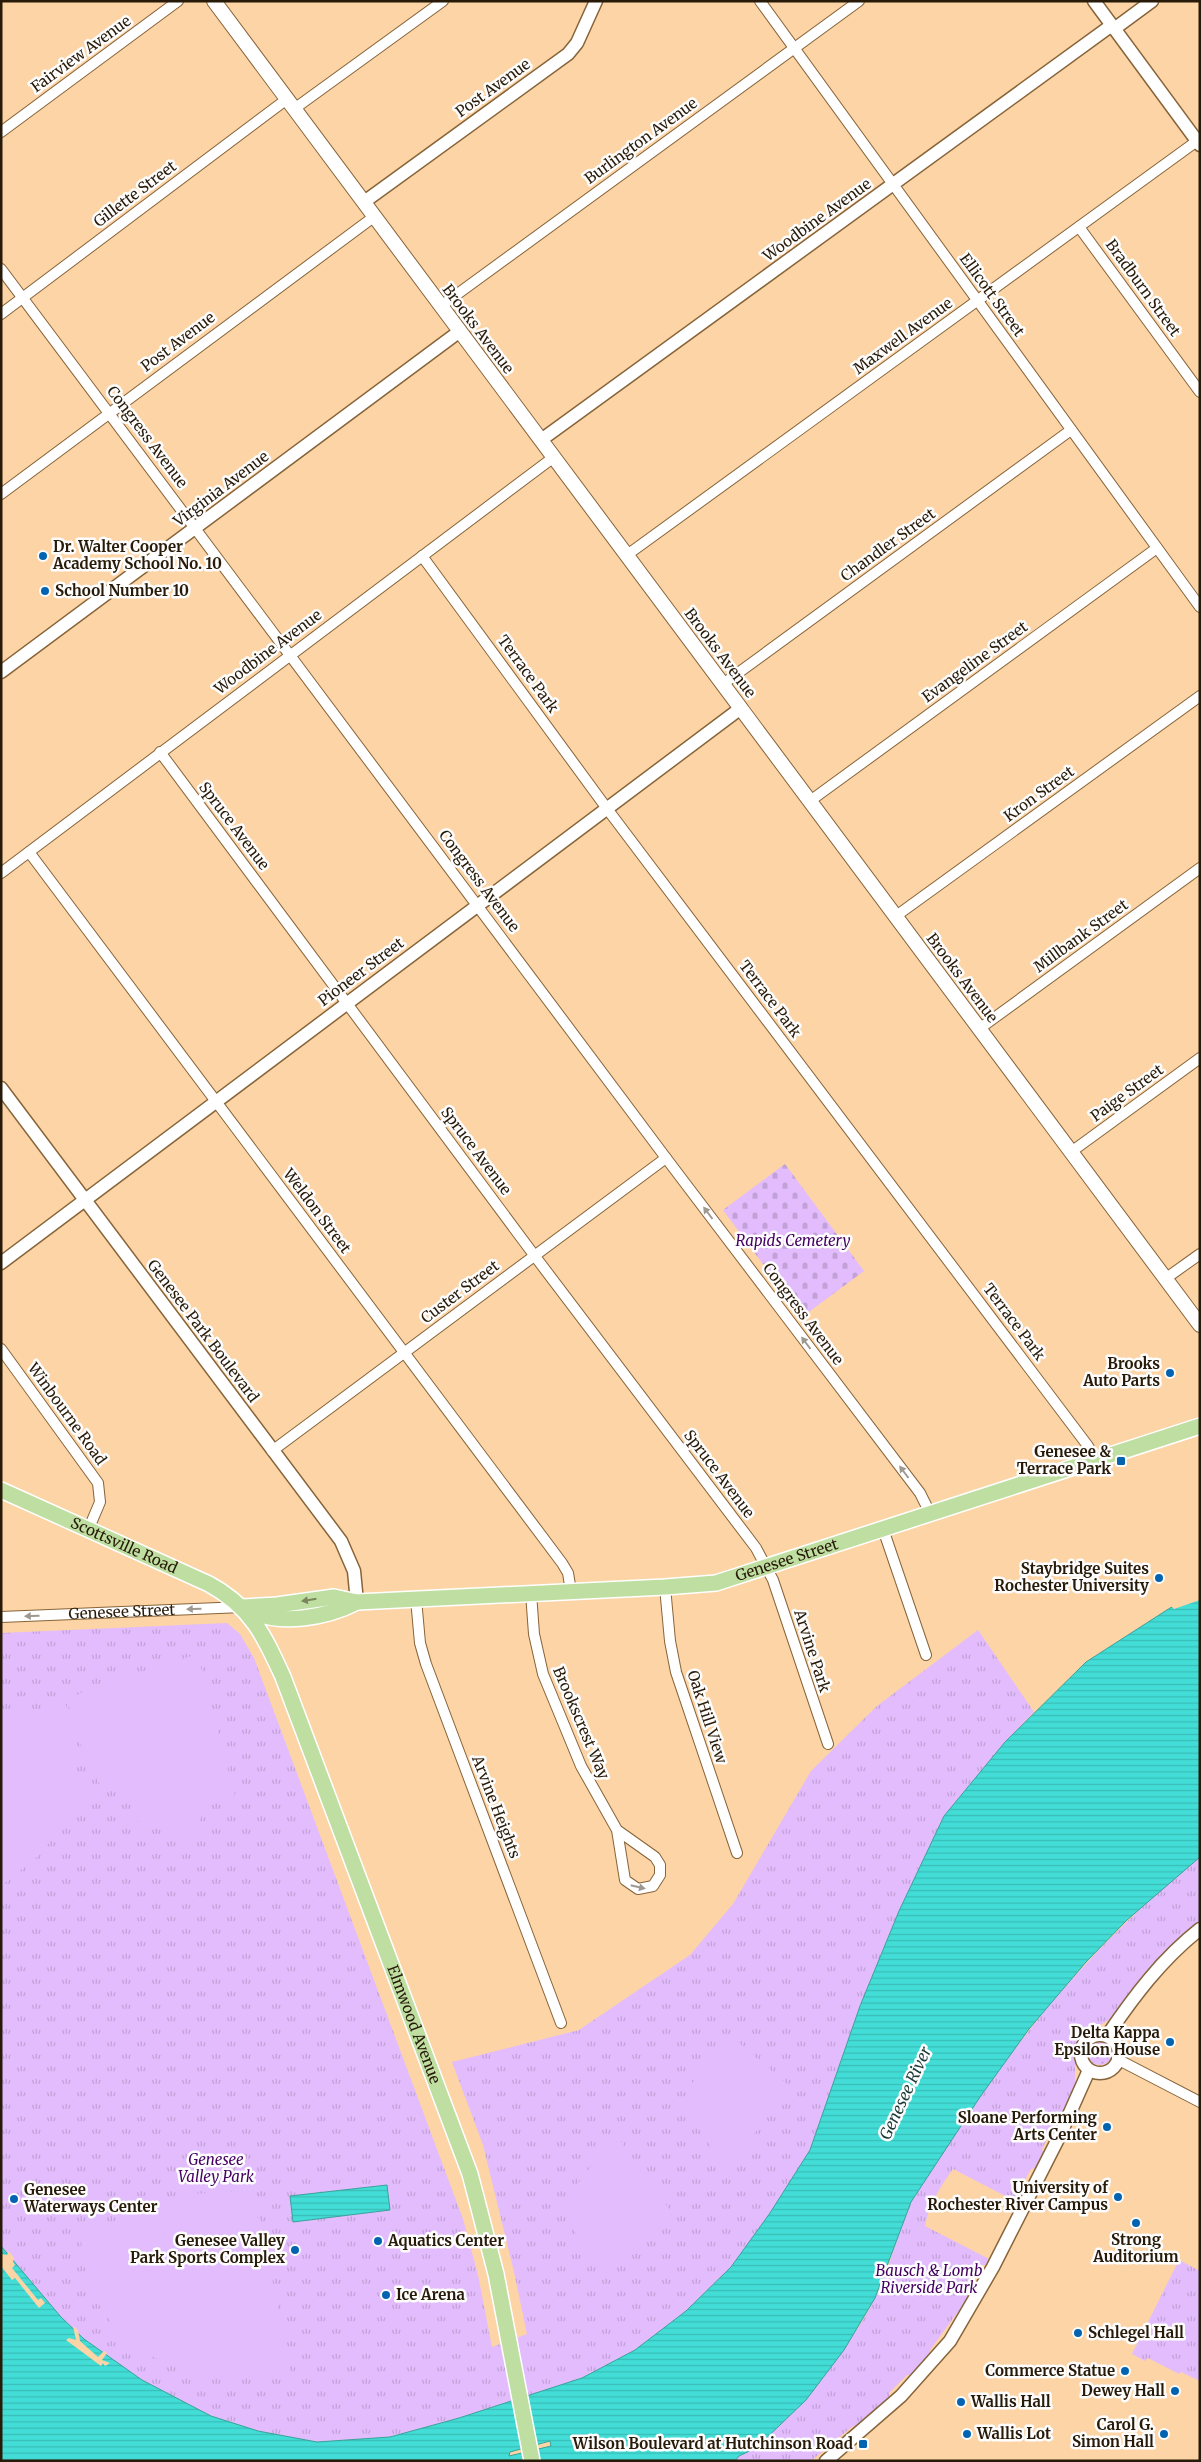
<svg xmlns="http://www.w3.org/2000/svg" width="1201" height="2462" font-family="Merriweather,serif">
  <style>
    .grass { fill: url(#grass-dots) }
    .cemetery { fill: url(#cemetery-stones) }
    .park { fill: url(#park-tufts) }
    .pitch { fill: #e2bcfd }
    .water { fill: url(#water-rules); stroke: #3aa299; fill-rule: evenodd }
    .pier { fill: #fcd4a6 }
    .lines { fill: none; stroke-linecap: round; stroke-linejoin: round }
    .minor-casing { stroke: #876439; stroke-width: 12 }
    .tertiary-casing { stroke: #876439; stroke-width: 15 }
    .secondary-casing { stroke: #876439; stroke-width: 16 }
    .primary-casing { stroke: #fff; stroke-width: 18 }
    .minor { stroke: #fff; stroke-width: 10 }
    .tertiary { stroke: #fff; stroke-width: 12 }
    .secondary { stroke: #fff; stroke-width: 14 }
    .primary { stroke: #bfdea1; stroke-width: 15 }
    .oneway { fill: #9e9890 }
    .oneway2 { fill: #7b865c }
    .poi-dot { fill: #0264b1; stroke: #fdfdfd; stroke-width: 2 }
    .labels { text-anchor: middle; stroke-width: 5; stroke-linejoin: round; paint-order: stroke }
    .street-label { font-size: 15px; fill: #281a08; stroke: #fdfdfd }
    .poi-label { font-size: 15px; font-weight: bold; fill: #281a08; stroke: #fdfdfd; text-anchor: end }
    .park-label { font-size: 15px; font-style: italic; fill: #440061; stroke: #fdfdfd }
    .water-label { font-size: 16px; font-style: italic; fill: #1b3a39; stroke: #fdfdfd }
  </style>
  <defs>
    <pattern id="grass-dots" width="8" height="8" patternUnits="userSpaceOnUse" patternTransform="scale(1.25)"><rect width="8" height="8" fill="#e2bcfd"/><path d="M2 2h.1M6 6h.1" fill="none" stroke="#c2a1d7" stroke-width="1.8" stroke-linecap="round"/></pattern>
    <pattern id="cemetery-stones" width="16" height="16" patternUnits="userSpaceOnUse" patternTransform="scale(1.25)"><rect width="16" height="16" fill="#e2bcfd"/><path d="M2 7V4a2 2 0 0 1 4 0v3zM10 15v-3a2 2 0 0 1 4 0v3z" fill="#c2a1d7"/></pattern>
    <pattern id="park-tufts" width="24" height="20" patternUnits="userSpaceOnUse" patternTransform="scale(1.25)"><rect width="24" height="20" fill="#e2bcfd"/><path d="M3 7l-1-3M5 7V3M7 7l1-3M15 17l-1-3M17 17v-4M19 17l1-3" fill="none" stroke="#c2a1d7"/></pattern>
    <pattern id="water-rules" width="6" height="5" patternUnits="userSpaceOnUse" patternTransform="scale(1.25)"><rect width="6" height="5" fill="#42ddd7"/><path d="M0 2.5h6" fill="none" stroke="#3abdb7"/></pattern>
  </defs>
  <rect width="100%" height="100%" fill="#fcd4a6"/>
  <path class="grass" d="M1088 2053a12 12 0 1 1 24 0a12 12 0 1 1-24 0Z"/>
  <path class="cemetery" d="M785 1164 864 1271 802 1317 723 1210Z"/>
  <path class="park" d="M227 1623 240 1634 254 1658 463 2219 478 2275 492 2347 527 2334 514 2272 483 2145 452 2062 579 2030 690 1955 733 1904 811 1771 877 1706 978 1630 1034 1712 1005 1742 944 1816 899 1911 860 2006 810 2150 770 2213 731 2267 686 2311 635 2350 582 2378 460 2418 390 2437 317 2442 258 2431 211 2416 142 2380 115 2362 84 2339 61 2317 1 2246V1633Z
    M1200 1857V1922L1157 1960 1109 2020 1081 2036 1077 2044 1075 2058V2088L1063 2114 1059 2115 1042 2149 1044 2154 1036 2168 1031 2169 1020 2189 1023 2195 1019 2203 953 2169C940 2187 929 2204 925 2226L989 2259 986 2265H981L971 2286 973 2292 962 2312 957 2313 930 2350V2356L912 2375H907L889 2393V2399L859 2426H853L811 2461H735L739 2456 756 2448C799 2401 847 2355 875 2298 891 2267 897 2233 911 2202 924 2176 948 2145 964 2120 1033 2018 1104 1935 1200 1857Z
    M1179 2260 1200 2271V2381L1181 2372 1179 2374 1148 2358 1145 2361 1132 2354Z"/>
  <path class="pitch" d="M192 1656 199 1660 235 1796 206 1806 190 1843 136 1820 143 1803 133 1799 116 1785 103 1791 72 1726 76 1773 91 1797 71 1809 62 1827 38 1856 1 1886V1723L22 1714 65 1702 68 1711 70 1710 67 1701 87 1689Z
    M733 2038 787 2084 788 2090 730 2165C703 2145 677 2103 699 2070 707 2057 721 2048 733 2038Z
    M620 2140 672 2213 671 2218 602 2267C594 2258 586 2250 580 2240 552 2197 590 2165 620 2140Z
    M238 2191 254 2200 257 2218H260L292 2378C206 2382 116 2370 87 2275 83 2262 82 2247 80 2233L192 2194Z"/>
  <path class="water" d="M1200 1595V1857L1127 1920 1086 1962 1029 2029 980 2097 911 2202 875 2298 844 2350 806 2400 756 2448 739 2456 735 2461H1V2246L61 2317 84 2339 142 2380 211 2416 258 2431 317 2442 390 2437 459 2418 582 2378 635 2350 686 2311 731 2267 770 2213 810 2150 860 2006 899 1911 944 1816 1005 1742 1086 1662 1170 1608ZM550 2441 551 2446 509 2456 510 2452Z
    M387 2185 390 2210 293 2222 290 2196Z"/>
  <path class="pier" d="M1200 1593V1600L1174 1609 1171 1606Z
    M9 2251 14 2258 13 2262 15 2265 12 2268 38 2300 41 2298 45 2303 39 2308 15 2278 12 2280 1 2266V2254L7 2255Z
    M73 2326 78 2330 80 2341 98 2357 104 2351 107 2353 102 2360 110 2363 105 2366 103 2363 101 2366 66 2340 69 2338 76 2340Z"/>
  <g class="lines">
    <g class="minor-casing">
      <g id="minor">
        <path d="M760 1 1200 607"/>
        <path d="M294 109 443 1"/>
        <path d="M1 132 178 1"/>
        <path d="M1079 227 1200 392"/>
        <path d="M1 269 666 1158 920 1493 930 1513"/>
        <path d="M441 306 859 1"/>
        <path d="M1 314 287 99"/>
        <path d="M1 494 375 216"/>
        <path d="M627 555 1197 141"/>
        <path d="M422 556 608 810 1088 1446 1094 1459"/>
        <path d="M723 684 1071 430"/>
        <path d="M160 752 534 1255 756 1548 773 1580 828 1744"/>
        <path d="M810 801 1157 548"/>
        <path d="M29 852 562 1563 568 1573 571 1591"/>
        <path d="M1 873 554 457"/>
        <path d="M896 916 1200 696"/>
        <path d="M979 1029 1200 868"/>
        <path d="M1071 1152 1200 1058"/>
        <path d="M1165 1279 1200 1254"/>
        <path d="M1 1349 98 1483 100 1502 89 1528"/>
        <path d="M272 1451 666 1158"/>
        <path d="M883 1529 926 1655"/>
        <path d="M665 1587 670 1641 676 1672 737 1853"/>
        <path d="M531 1593 534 1634 543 1674 581 1766 617 1830 655 1857 660 1865V1875L653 1886 638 1889 625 1880 617 1830"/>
        <path d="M416 1599 420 1643 426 1664 561 2023"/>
        <path id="s1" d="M1 1617 243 1607"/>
        <path d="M1117 2059 1200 2102"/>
      </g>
    </g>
    <g class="tertiary-casing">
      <path id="tertiary" d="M1094 1 1200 145
        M1114 29 1152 1
        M364 202 568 54 577 43 596 1
        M541 440 1112 25
        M1 672 460 331
        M1 1088 341 1541 354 1571 357 1602
        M1 1263 741 708
        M1081 2054a19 19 0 1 1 38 0a19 19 0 1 1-38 0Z
        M1107 2036C1134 1996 1162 1959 1200 1929
        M826 2461 901 2396 950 2341 993 2267 1060 2135 1089 2070"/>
    </g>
    <g class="secondary-casing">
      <path id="secondary" d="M214 1 1200 1325"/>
    </g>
    <g class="primary-casing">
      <g id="primary">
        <path id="s2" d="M1 1490 209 1584C251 1607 264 1635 283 1677L470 2174 496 2274 532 2461"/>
        <path id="s3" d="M243 1607 277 1605 334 1597 357 1602 665 1587 716 1583 1200 1426"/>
        <path d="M248 1610C280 1626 326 1618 357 1602"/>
      </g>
    </g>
    <use href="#minor" class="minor"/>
    <use href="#tertiary" class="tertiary"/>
    <use href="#secondary" class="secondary"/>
    <use href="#primary" class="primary"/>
  </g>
  <defs><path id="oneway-solid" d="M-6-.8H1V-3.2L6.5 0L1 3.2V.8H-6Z" transform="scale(1.25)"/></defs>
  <g class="oneway">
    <use href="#oneway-solid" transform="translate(708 1213) rotate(-127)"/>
    <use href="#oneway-solid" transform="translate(806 1343) rotate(-127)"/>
    <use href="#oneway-solid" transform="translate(904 1472) rotate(-127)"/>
    <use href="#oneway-solid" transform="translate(194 1609) rotate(178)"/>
    <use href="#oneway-solid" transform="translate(32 1616) rotate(178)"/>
    <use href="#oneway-solid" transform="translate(638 1887) rotate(13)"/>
  </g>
  <use class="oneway2" href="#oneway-solid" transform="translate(309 1600) rotate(171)"/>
  <g class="poi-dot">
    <circle cx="43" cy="556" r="5"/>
    <circle cx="45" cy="591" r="5"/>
    <circle cx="1170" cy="1373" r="5"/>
    <rect x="1116" y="1456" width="10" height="10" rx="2.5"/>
    <circle cx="1159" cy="1578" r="5"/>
    <circle cx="1170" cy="2042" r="5"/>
    <circle cx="1107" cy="2127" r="5"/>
    <circle cx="1118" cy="2197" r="5"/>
    <circle cx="14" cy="2199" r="5"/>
    <circle cx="1136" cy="2223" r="5"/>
    <circle cx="378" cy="2241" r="5"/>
    <circle cx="295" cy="2250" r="5"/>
    <circle cx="386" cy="2295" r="5"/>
    <circle cx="1078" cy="2333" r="5"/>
    <circle cx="1125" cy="2371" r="5"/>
    <circle cx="1175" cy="2391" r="5"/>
    <circle cx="961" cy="2402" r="5"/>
    <circle cx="967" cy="2434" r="5"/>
    <circle cx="1164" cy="2434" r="5"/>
    <rect x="858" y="2439" width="10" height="10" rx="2.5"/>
  </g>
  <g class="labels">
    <g class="street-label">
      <text transform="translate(81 54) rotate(-36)" y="5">Fairview Avenue</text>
      <text transform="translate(493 88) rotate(-36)" y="5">Post Avenue</text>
      <text transform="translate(641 141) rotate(-36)" y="5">Burlington Avenue</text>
      <text transform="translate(135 194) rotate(-37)" y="5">Gillette Street</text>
      <text transform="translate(817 220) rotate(-36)" y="5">Woodbine Avenue</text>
      <text transform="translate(1143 288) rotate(54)" y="5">Bradburn Street</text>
      <text transform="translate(992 295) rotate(54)" y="5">Ellicott Street</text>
      <text transform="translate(478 329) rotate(53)" y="5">Brooks Avenue</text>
      <text transform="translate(903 336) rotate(-36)" y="5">Maxwell Avenue</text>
      <text transform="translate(178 342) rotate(-37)" y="5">Post Avenue</text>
      <text transform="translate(147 437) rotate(53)" y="5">Congress Avenue</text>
      <text transform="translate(221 489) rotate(-37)" y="5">Virginia Avenue</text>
      <text transform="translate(888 545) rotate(-36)" y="5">Chandler Street</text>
      <text transform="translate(268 652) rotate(-37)" y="5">Woodbine Avenue</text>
      <text transform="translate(720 653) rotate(53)" y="5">Brooks Avenue</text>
      <text transform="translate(975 662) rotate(-36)" y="5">Evangeline Street</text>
      <text transform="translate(528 674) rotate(54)" y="5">Terrace Park</text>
      <text transform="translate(1039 794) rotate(-36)" y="5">Kron Street</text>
      <text transform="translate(234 826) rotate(53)" y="5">Spruce Avenue</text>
      <text transform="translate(479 881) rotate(53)" y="5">Congress Avenue</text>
      <text transform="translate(1081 936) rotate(-36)" y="5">Millbank Street</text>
      <text transform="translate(361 972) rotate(-37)" y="5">Pioneer Street</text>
      <text transform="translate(962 978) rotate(53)" y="5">Brooks Avenue</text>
      <text transform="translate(770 999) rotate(53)" y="5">Terrace Park</text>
      <text transform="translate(1127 1093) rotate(-36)" y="5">Paige Street</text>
      <text transform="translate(476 1151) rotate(53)" y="5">Spruce Avenue</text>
      <text transform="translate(317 1211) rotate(53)" y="5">Weldon Street</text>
      <text transform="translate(460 1292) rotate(-37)" y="5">Custer Street</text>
      <text transform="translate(803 1314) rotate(53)" y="5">Congress Avenue</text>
      <text transform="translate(1014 1322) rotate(53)" y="5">Terrace Park</text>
      <text transform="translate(203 1331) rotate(53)" y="5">Genesee Park Boulevard</text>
      <text transform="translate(67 1414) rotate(54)" y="5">Winbourne Road</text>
      <text transform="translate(719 1474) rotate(53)" y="5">Spruce Avenue</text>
      <text dy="5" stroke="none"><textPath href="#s2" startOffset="135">Scottsville Road</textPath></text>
      <text dy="5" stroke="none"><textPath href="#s3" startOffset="549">Genesee Street</textPath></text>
      <text dy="5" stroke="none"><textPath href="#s1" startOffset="121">Genesee Street</textPath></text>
      <text transform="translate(812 1651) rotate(72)" y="5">Arvine Park</text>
      <text transform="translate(707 1717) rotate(72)" y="5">Oak Hill View</text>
      <text transform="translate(581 1723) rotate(67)" y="5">Brookscrest Way</text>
      <text transform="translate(496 1807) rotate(69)" y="5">Arvine Heights</text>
      <text dy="5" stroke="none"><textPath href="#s2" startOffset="721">Elmwood Avenue</textPath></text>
    </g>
    <g class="poi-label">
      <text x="53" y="552" text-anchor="start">Dr. Walter Cooper<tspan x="53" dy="17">Academy School No. 10</tspan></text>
      <text x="55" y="596" text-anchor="start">School Number 10</text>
      <text x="1160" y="1369">Brooks<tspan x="1160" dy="17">Auto Parts</tspan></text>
      <text x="1111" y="1457">Genesee &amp;<tspan x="1111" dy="17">Terrace Park</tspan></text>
      <text x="1149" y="1574">Staybridge Suites<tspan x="1149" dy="17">Rochester University</tspan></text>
      <text x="1160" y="2038">Delta Kappa<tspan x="1160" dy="17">Epsilon House</tspan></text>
      <text x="1097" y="2123">Sloane Performing<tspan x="1097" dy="17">Arts Center</tspan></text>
      <text x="1108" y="2193">University of<tspan x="1108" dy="17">Rochester River Campus</tspan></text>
      <text x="24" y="2195" text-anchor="start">Genesee<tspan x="24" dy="17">Waterways Center</tspan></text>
      <text x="1136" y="2245" text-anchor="middle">Strong<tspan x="1136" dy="17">Auditorium</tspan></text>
      <text x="285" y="2246">Genesee Valley<tspan x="285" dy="17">Park Sports Complex</tspan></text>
      <text x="388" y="2246" text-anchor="start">Aquatics Center</text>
      <text x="396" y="2300" text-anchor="start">Ice Arena</text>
      <text x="1088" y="2338" text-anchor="start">Schlegel Hall</text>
      <text x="1115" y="2376">Commerce Statue</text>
      <text x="1165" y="2396">Dewey Hall</text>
      <text x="971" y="2407" text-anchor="start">Wallis Hall</text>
      <text x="1154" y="2430">Carol G.<tspan x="1154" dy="17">Simon Hall</tspan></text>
      <text x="977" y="2439" text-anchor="start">Wallis Lot</text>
      <text x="853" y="2449">Wilson Boulevard at Hutchinson Road</text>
    </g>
    <g class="park-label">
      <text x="793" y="1246">Rapids Cemetery</text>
      <text x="216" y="2165">Genesee<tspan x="216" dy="17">Valley Park</tspan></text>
      <text x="929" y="2276">Bausch &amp; Lomb<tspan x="929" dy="17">Riverside Park</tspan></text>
    </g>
    <g class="water-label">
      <text transform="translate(905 2093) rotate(-65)" y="6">Genesee River</text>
    </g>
  </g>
  <rect width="1201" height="2462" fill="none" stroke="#281a08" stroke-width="5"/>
</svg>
